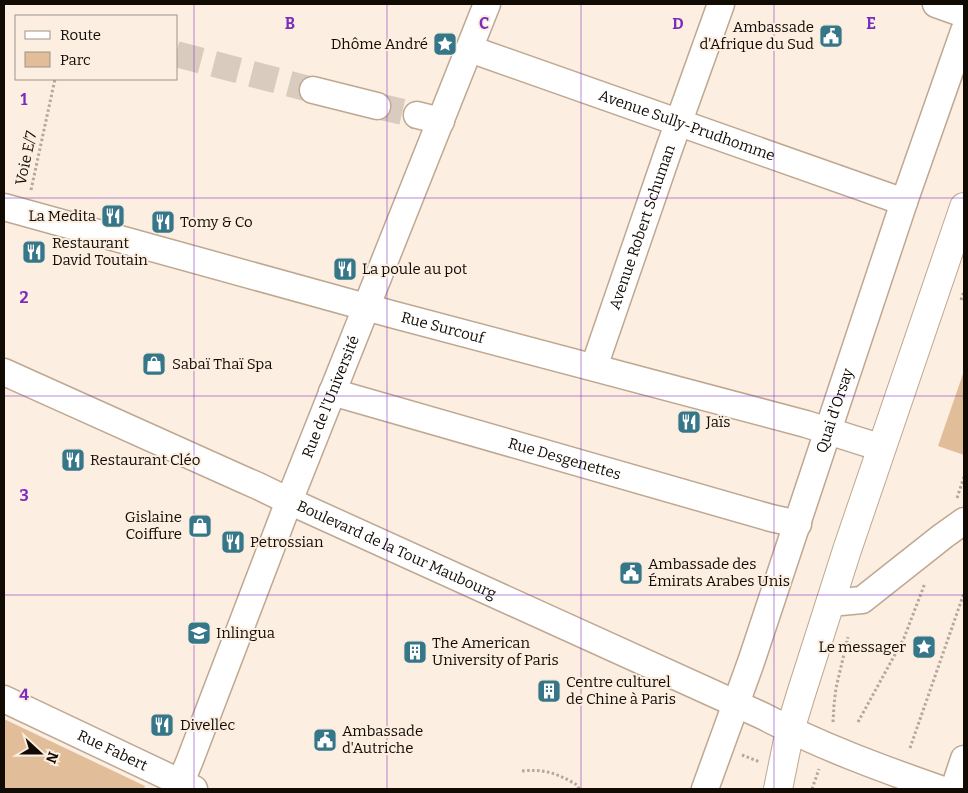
<svg xmlns="http://www.w3.org/2000/svg" width="968" height="793" font-family="Bitter,serif">
  <style>
    .green { fill: #e1be99 }
    .lines { fill: none; stroke-linecap: round; stroke-linejoin: round }
    .minor-tunnel { stroke: #d9ccbf; stroke-width: 26; stroke-dasharray: 26 13; stroke-linecap: butt }
    .minor-casing { stroke: #bea891; stroke-width: 29 }
    .major-casing { stroke: #bea891; stroke-width: 30 }
    .path { stroke: #b4a89d; stroke-width: 3; stroke-dasharray: 2.5 2.5; stroke-linecap: butt }
    .minor { stroke: #fff; stroke-width: 26 }
    .major { stroke: #fff; stroke-width: 28 }
    .grid { fill: none; stroke: #7b2cbf; stroke-width: 1; stroke-opacity: 0.55 }
    .labels { text-anchor: middle; stroke-width: 4; stroke-linejoin: round; paint-order: stroke }
    .poi-label { font-size: 15px; fill: #120b04; stroke: #fceee0; text-anchor: start }
    .street-label { font-size: 15px; fill: #120b04; stroke: #fceee0 }
    .grid-label { font-size: 16px; text-anchor: middle; font-weight: bold; fill: #7b2cbf; stroke: #fceee0; stroke-width: 4; stroke-linejoin: round; paint-order: stroke }
  </style>
  <rect width="100%" height="100%" fill="#fceee0"/>
  <path class="green" d="M964 371V455L938 446Z
    M4 719 145 786 144 789H4Z"/>
  <g class="lines">
    <path class="minor-tunnel" d="M176 54 313 90
      M377 106 417 115"/>
    <g class="minor-casing">
      <g id="minor">
        <path d="M936 4 964 14"/>
        <path id="s1" d="M470 49 904 202"/>
        <path d="M313 90 377 106"/>
        <path d="M417 115 441 121"/>
        <path id="s2" d="M4 207 391 314 806 424 882 448"/>
        <path id="s3" d="M594 367 669 149 721 4"/>
        <path id="s4" d="M4 372 242 479 258 486 289 501 763 716C820 746 880 768 940 789"/>
        <path id="s5" d="M332 392 771 518 798 524"/>
        <path d="M830 603 862 600 943 536 964 521"/>
        <path id="s6" d="M4 699 194 789"/>
        <path id="s7" d="M178 789 190 760 289 501 487 4"/>
        <path id="s8" d="M705 789 751 662 904 202 964 31"/>
        <path d="M954 789 964 759"/>
      </g>
    </g>
    <g class="major-casing">
      <path id="major" d="M778 789 790 730 801 694 847 550 964 207"/>
    </g>
    <path class="path" d="M31 190 55 79
      M961 300 964 291
      M957 498 964 477
      M833 722 834 705 836 688 848 637
      M858 722 904 638 925 583
      M910 748 964 593
      M742 755 760 762
      M522 771C540 769 554 772 570 781 575 784 577 784 579 789
      M812 789 819 769"/>
    <use href="#minor" class="minor"/>
    <use href="#major" class="major"/>
  </g>
  <path class="grid" d="M194 4V789M387 4V789M581 4V789M774 4V789M4 198H964M4 396H964M4 595H964"/>
  <defs>
    <g id="civic-square" transform="scale(1.25)"><rect x="-9" y="-9" width="18" height="18" rx="4" fill="#357789" stroke="#fceee0"/><path d="M-.6-6.5H3V-4.5H.6V-3L4-1V1h2V6H-6V1h2V-1L-.6-3ZM-1.2 2.5V6h2.4V2.5Z" fill="#fff"/></g>
    <g id="sight-square" transform="scale(1.25)"><rect x="-9" y="-9" width="18" height="18" rx="4" fill="#357789" stroke="#fceee0"/><path d="M0-6L1.8-2.2L6-1.7L2.9 1.2L3.7 5.4L0 3.3L-3.7 5.4L-2.9 1.2L-6-1.7L-1.8-2.2Z" fill="#fff"/></g>
    <g id="restaurant-square" transform="scale(1.25)"><rect x="-9" y="-9" width="18" height="18" rx="4" fill="#357789" stroke="#fceee0"/><path d="M-5-6h1v4h1v-4h1v4h1v-4h1v5L-1.5 .5V6h-2V.5L-5-1ZM5-6V6H3V1.5H1.5Q1.5-4 5-6Z" fill="#fff"/></g>
    <g id="shop-square" transform="scale(1.25)"><rect x="-9" y="-9" width="18" height="18" rx="4" fill="#357789" stroke="#fceee0"/><path d="M-5-2.5h2.3a2.7 3.5 0 0 1 5.4 0H5L5.5 6h-11ZM-1.5-2.5h3a1.5 2.3 0 0 0-3 0Z" fill="#fff"/></g>
    <g id="school-square" transform="scale(1.25)"><rect x="-9" y="-9" width="18" height="18" rx="4" fill="#357789" stroke="#fceee0"/><path d="M0-5L7-2L0 1L-7-2ZM-4 1L0 2.5L4 1V4Q0 6-4 4Z" fill="#fff"/></g>
    <g id="building-square" transform="scale(1.25)"><rect x="-9" y="-9" width="18" height="18" rx="4" fill="#357789" stroke="#fceee0"/><path d="M-4-6H4V6H1V3H-1V6H-4ZM-2.5-4.3h1.7v1.8h-1.7ZM.8-4.3h1.7v1.8H.8ZM-2.5-1h1.7V.8h-1.7ZM.8-1h1.7V.8H.8Z" fill="#fff"/></g>
  </defs>
  <g fill-rule="evenodd">
    <use href="#civic-square" x="831" y="36"/>
    <use href="#sight-square" x="445" y="44"/>
    <use href="#restaurant-square" x="113" y="216"/>
    <use href="#restaurant-square" x="163" y="222"/>
    <use href="#restaurant-square" x="34" y="252"/>
    <use href="#restaurant-square" x="345" y="269"/>
    <use href="#shop-square" x="154" y="364"/>
    <use href="#restaurant-square" x="689" y="422"/>
    <use href="#restaurant-square" x="73" y="460"/>
    <use href="#shop-square" x="200" y="526"/>
    <use href="#restaurant-square" x="233" y="542"/>
    <use href="#civic-square" x="631" y="573"/>
    <use href="#school-square" x="199" y="633"/>
    <use href="#sight-square" x="924" y="647"/>
    <use href="#building-square" x="415" y="652"/>
    <use href="#building-square" x="549" y="691"/>
    <use href="#restaurant-square" x="162" y="725"/>
    <use href="#civic-square" x="325" y="740"/>
  </g>
  <g class="labels">
    <g class="poi-label">
      <text x="814" y="32" text-anchor="end">Ambassade<tspan x="814" dy="17">d'Afrique du Sud</tspan></text>
      <text x="428" y="49" text-anchor="end">Dhôme André</text>
      <text x="96" y="221" text-anchor="end">La Medita</text>
      <text x="180" y="227">Tomy &amp; Co</text>
      <text x="52" y="248">Restaurant<tspan x="52" dy="17">David Toutain</tspan></text>
      <text x="362" y="274">La poule au pot</text>
      <text x="172" y="369">Sabaï Thaï Spa</text>
      <text x="706" y="427">Jaïs</text>
      <text x="90" y="465">Restaurant Cléo</text>
      <text x="182" y="522" text-anchor="end">Gislaine<tspan x="182" dy="17">Coiffure</tspan></text>
      <text x="250" y="547">Petrossian</text>
      <text x="648" y="569">Ambassade des<tspan x="648" dy="17">Émirats Arabes Unis</tspan></text>
      <text x="216" y="638">Inlingua</text>
      <text x="432" y="648">The American<tspan x="432" dy="17">University of Paris</tspan></text>
      <text x="906" y="652" text-anchor="end">Le messager</text>
      <text x="566" y="687">Centre culturel<tspan x="566" dy="17">de Chine à Paris</tspan></text>
      <text x="180" y="730">Divellec</text>
      <text x="342" y="736">Ambassade<tspan x="342" dy="17">d'Autriche</tspan></text>
    </g>
    <g class="street-label">
      <text dy="5" stroke="none"><textPath href="#s1" startOffset="230">Avenue Sully-Prudhomme</textPath></text>
      <text transform="translate(26 158) rotate(-78)" y="5">Voie E/7</text>
      <text dy="5" stroke="none"><textPath href="#s3" startOffset="148">Avenue Robert Schuman</textPath></text>
      <text dy="5" stroke="none"><textPath href="#s2" startOffset="455">Rue Surcouf</textPath></text>
      <text dy="5" stroke="none"><textPath href="#s7" startOffset="421">Rue de l'Université</textPath></text>
      <text dy="5" stroke="none"><textPath href="#s8" startOffset="400">Quai d'Orsay</textPath></text>
      <text dy="5" stroke="none"><textPath href="#s5" startOffset="242">Rue Desgenettes</textPath></text>
      <text dy="5" stroke="none"><textPath href="#s4" startOffset="431">Boulevard de la Tour Maubourg</textPath></text>
      <text dy="5" stroke="none"><textPath href="#s6" startOffset="120">Rue Fabert</textPath></text>
    </g>
  </g>
  <g class="grid-label">
    <text x="290" y="29">B</text>
    <text x="484" y="29">C</text>
    <text x="678" y="29">D</text>
    <text x="871" y="29">E</text>
    <text x="24" y="105">1</text>
    <text x="24" y="303">2</text>
    <text x="24" y="501">3</text>
    <text x="24" y="700">4</text>
  </g>
  <rect width="968" height="793" fill="none" stroke="#120b04" stroke-width="10"/>
  <rect x="15" y="15" width="162" height="65" fill="#fceee0" stroke="#9e9388"/>
  <rect x="25" y="31" width="25" height="8" fill="#ffffff" stroke="#9e9388"/>
  <text x="60" y="40" font-size="15" fill="#120b04">Route</text>
  <rect x="25" y="52" width="25" height="15" fill="#e1be99" stroke="#9e9388"/>
  <text x="60" y="65" font-size="15" fill="#120b04">Parc</text>
  <g transform="translate(40 753) rotate(111)" stroke="#fceee0" stroke-width="4" paint-order="stroke">
  <path d="M0-4L9 19L0 12L-9 19Z" fill="#120b04"/>
  <text y="-8" font-size="14" font-weight="bold" text-anchor="middle" fill="#120b04">N</text>
  </g>
</svg>
